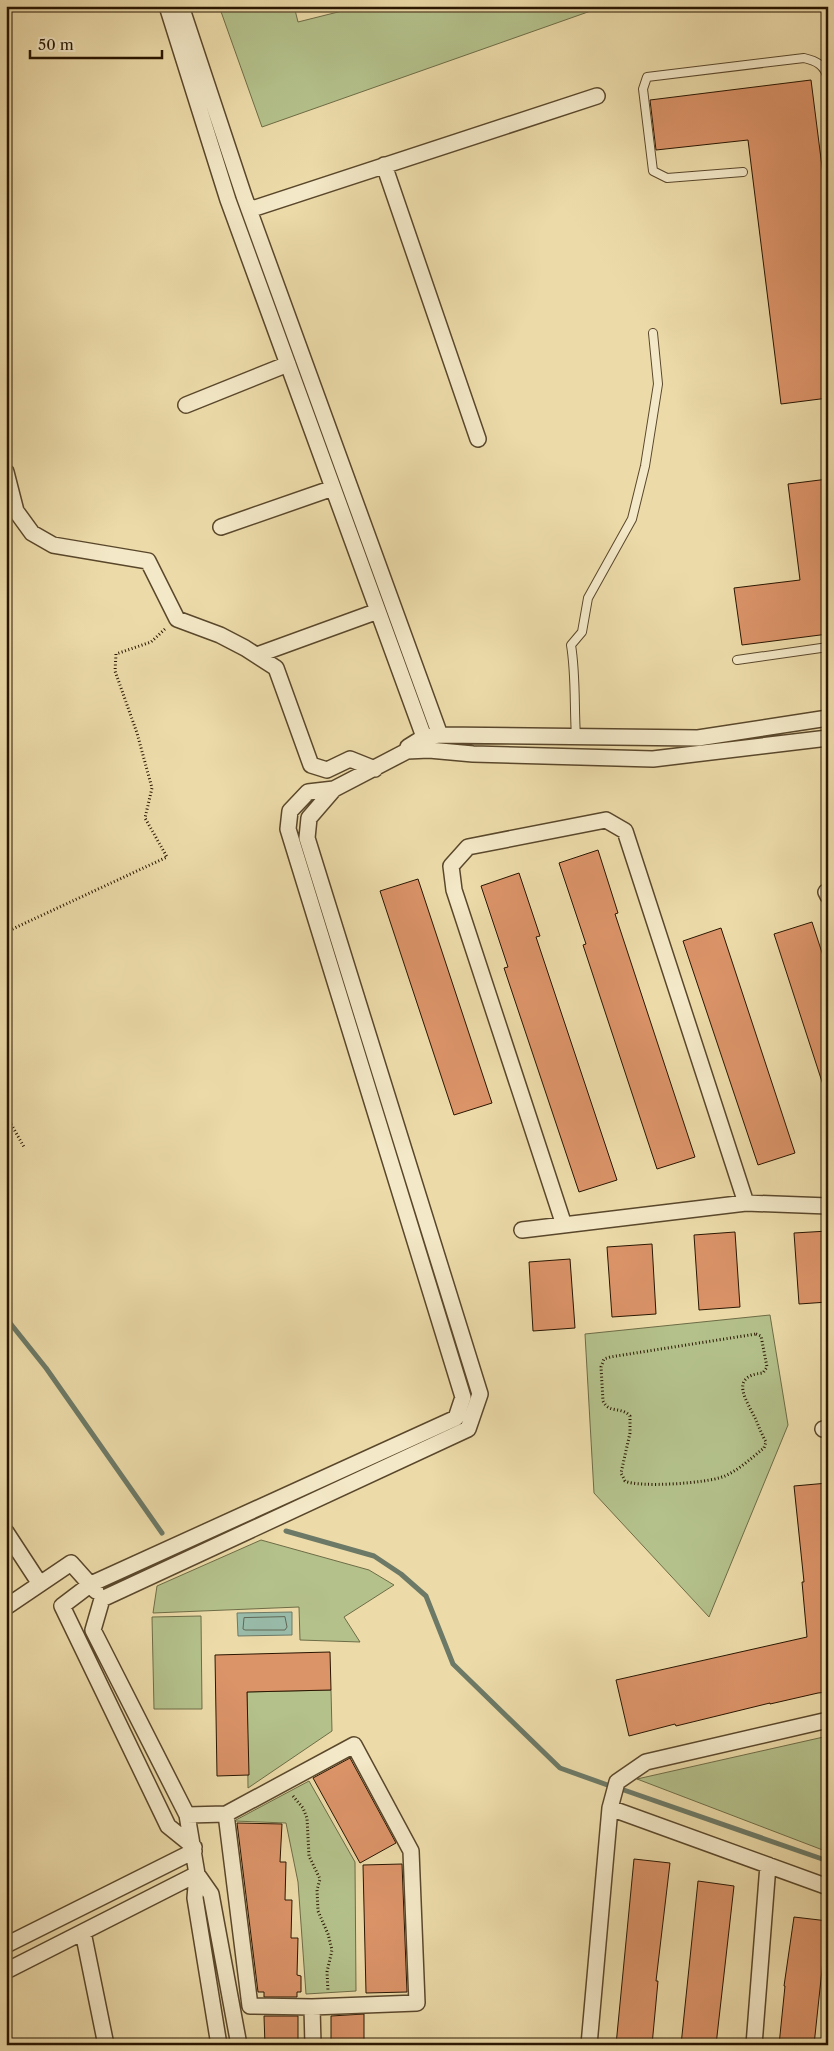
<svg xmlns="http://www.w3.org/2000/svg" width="834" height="2051" font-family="'Libre Caslon Text',serif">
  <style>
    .green { fill: #b4c18b; stroke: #6e6c46 }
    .water { fill: #99bba9; stroke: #6c7966 }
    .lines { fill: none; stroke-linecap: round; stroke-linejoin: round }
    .shore { stroke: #616855; stroke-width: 1 }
    .stream { stroke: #6c7966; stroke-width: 5 }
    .building { fill: #db9368; stroke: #291601 }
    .service-casing { stroke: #5a472b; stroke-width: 10 }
    .minor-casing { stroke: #5a472b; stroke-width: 18 }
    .path { stroke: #291601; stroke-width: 3; stroke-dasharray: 1 2.5; stroke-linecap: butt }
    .service { stroke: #f3e8c7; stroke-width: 8 }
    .minor { stroke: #f3e8c7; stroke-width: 15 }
  </style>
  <rect width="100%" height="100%" fill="#ecdba9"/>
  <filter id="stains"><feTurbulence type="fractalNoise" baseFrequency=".004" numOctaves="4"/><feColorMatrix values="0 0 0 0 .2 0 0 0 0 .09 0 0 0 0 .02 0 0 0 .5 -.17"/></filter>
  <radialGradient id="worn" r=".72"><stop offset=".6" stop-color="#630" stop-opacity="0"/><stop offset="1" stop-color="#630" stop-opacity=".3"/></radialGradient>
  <path class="green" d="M219 6H294L298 22 362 6 602 7 262 127Z
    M770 1315 788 1425 709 1617 594 1493 585 1334Z
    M261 1540 369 1570 394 1585 344 1617 360 1642 300 1640 299 1607 153 1613 157 1586Z
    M201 1616 202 1709H154L152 1617Z
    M331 1690 332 1731 248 1788 247 1692Z
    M828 1736V1852L637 1779Z
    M309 1781 355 1862 356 1991 306 1994 298 1882 286 1823 234 1821Z"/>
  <path class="water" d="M292 1612V1635L238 1636 237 1613Z"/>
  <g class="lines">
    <path class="shore" d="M285 1617 287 1627 285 1630H245L243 1629 244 1618Z"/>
    <path class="stream" d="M6 1318 46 1368 162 1533
      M286 1531 374 1556 401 1574 426 1596 453 1664 560 1768 613 1787
      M621 1789 828 1861"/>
  </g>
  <path class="building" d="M811 80 828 214V398L781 404 748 140 656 150 650 100Z
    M828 479V634L742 645 734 588 800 580 788 484Z
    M598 850 618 913 615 914 695 1157 657 1169 583 945 586 944 559 863Z
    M519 873 540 936 536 937 617 1180 579 1192 504 968 508 967 481 886Z
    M418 879 492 1103 454 1115 380 891Z
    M812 922 828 971V1090L825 1091 774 934Z
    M721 928 795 1153 758 1165 683 941Z
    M828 1231V1302L799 1304 794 1233Z
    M735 1232 740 1307 699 1310 694 1235Z
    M652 1244 656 1314 612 1317 607 1247Z
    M570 1259 575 1328 533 1331 529 1262Z
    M828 1483V1692L818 1693 770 1704V1703L676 1726 675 1724 629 1736 616 1680 807 1637 802 1582H804L794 1486Z
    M330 1652 331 1690 247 1692 249 1775 217 1776 215 1655Z
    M350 1758 396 1843 360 1863 313 1778Z
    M237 1823 282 1824 280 1862H286L285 1900H292L291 1938H298L297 1975 301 1976V1992H297V1997H264V1992H258Z
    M634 1859 670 1863 656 1981H658L652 2045H616Z
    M402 1864 407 1992 366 1993 363 1865Z
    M698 1881 734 1886 716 2045H681Z
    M794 1917 828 1921V1935L826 1951H824L814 2045H779L785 1986H784Z
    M364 2014V2045H331V2016Z
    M264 2016H298V2045H265Z"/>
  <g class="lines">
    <g class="service-casing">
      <path id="service" d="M743 172 667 178 653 171 643 89 647 77 804 58C817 61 824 65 828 78
        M737 660 828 647
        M576 737C574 706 576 675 571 645L582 632 588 598 632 519 645 466 658 384 653 333"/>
    </g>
    <g class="minor-casing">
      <path id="minor" d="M167 6 228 200 424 737
        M181 6 244 196 440 735
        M384 165 478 439
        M249 210 597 96
        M186 405 288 364
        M6 472 16 511 32 533 53 545 148 561 177 619 220 635 245 648 276 668 311 765 327 770 350 759 375 769
        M221 527 333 488
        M257 655 378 611
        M407 751 429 750 473 754 653 759 828 738
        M826 892 828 896
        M564 1225 454 890 451 866 468 847 606 820 625 831 746 1203
        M522 1230 746 1203 828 1206
        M823 1429 828 1428
        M6 1532 40 1584
        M6 1607 71 1563 96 1591
        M610 1808 617 1782 646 1762 828 1720
        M187 1815 226 1814 354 1745 411 1851 417 2003 312 2007 250 2006 226 1814
        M194 1847 168 1826 62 1606 91 1584 456 1418 463 1397 288 829 290 811 308 792 334 789 407 751 408 747 424 737 440 735 698 738 828 718
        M197 1874 211 1894 239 2045
        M83 1932 106 2045
        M6 1945 194 1851
        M6 1971 197 1874
        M312 2007 313 2045
        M219 2045 195 1898 197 1874 187 1815 93 1630 102 1599 468 1429 480 1394 307 838 309 818 334 789
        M589 2045 610 1808 828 1887
        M754 2045 768 1865"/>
    </g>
    <path class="path" d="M6 932 167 857 145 818 152 788 137 733 115 671 116 654 151 642 165 629
      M6 1115 24 1147
      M756 1334 761 1336 767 1367 763 1373C728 1376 747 1401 756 1420 759 1427 762 1435 766 1442L764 1448C751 1458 737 1472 722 1477 707 1483 639 1488 625 1481L621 1473 630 1433V1416C621 1406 609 1414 603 1401L601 1367 604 1359 610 1357Z
      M293 1796 303 1808 307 1818 309 1856 320 1879 317 1890 318 1911 328 1934 332 1950 327 1972 328 1991"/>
    <use href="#service" class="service"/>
    <use href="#minor" class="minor"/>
  </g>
  <rect width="834" height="2051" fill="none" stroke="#ecdba9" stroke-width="25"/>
  <rect x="8" y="8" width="819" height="2036" fill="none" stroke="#291601" stroke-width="2.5"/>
  <rect x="12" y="12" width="809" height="2026" fill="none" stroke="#291601"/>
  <path d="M30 50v8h132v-8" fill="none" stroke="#291601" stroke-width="2.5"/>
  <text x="38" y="50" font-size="15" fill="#291601" stroke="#f3e8c7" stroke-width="4" paint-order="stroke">50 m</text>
  <rect width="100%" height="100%" filter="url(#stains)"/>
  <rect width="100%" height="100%" fill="url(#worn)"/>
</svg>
